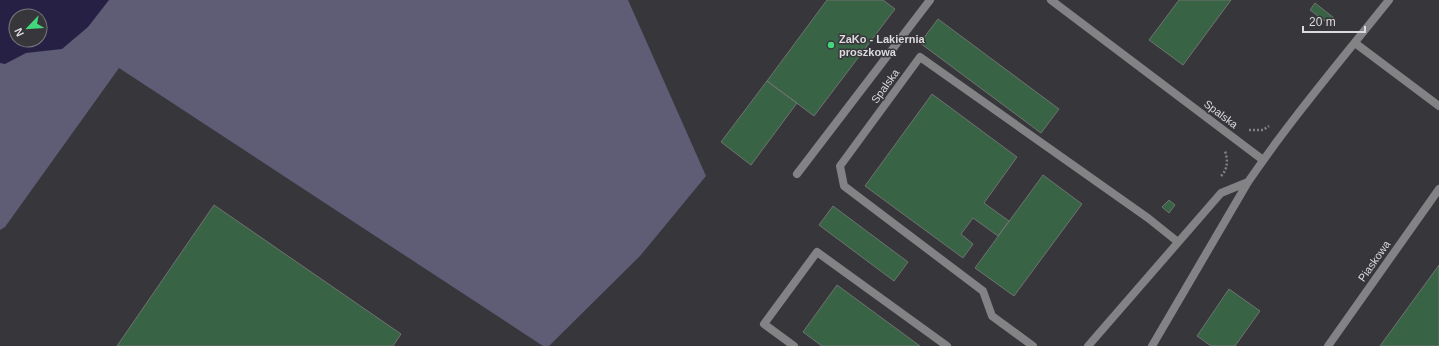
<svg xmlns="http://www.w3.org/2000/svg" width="1439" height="346" font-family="Helvetica,sans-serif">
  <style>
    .green { fill: #5f5c76; fill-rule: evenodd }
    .water { fill: #272045; fill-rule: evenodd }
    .building { fill: #396345; stroke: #6f7370 }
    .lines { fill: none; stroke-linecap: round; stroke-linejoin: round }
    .path { stroke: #818084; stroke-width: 2.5; stroke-dasharray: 2 2; stroke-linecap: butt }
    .lane { stroke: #838385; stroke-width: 8 }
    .poi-dot { fill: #43d77b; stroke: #37363b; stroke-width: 1.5 }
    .labels { text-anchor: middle; stroke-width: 3; stroke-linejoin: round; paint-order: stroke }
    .poi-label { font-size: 11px; font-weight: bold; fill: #dbdbde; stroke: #37363b; text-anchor: start }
    .street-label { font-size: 11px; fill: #dbdbde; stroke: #37363b }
  </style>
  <rect width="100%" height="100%" fill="#37363b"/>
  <path class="green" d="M0 0H628L706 176 640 256 549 346H543L119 68 5 227 0 230ZM16 16H40V40H16Z"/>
  <path class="water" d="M0 0H109L88 27 62 49 26 53 5 64 0 63ZM16 16H40V40H16Z"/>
  <path class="building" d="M827 0H883L895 9 814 116 767 81Z
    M1179 0H1231L1183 65 1149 40Z
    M1315 3 1334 18 1329 24 1310 10Z
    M938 19 1059 109 1041 133 920 43Z
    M767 81 797 103 751 165 721 142Z
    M932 94 1017 157 984 203 1009 221 998 236 973 218 961 234 973 244 963 258 865 186Z
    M1043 175 1082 204 1014 296 975 268Z
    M1169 200 1175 205 1169 213 1162 207Z
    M214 205 401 334 393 346H117Z
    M833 206 908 262 894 281 819 225Z
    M1439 265V346H1380Z
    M837 285 920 346H822L803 332Z
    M1229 289 1260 311 1235 346H1211L1197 336Z"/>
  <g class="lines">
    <path class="path" d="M1249 130H1263L1269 126
      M1221 176C1228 169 1228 160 1225 151"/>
    <path class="lane" d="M1051 0 1263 160
      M1355 43 1439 106
      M797 174 930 0
      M794 346 764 324 817 252 947 346
      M1033 346 992 316 983 291 844 186 840 166 920 57 1148 218 1178 242
      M1088 346 1221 193 1248 182
      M1152 346 1248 182C1291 119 1341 60 1389 0
      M1328 346 1439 189"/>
  </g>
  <circle class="poi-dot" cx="831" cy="45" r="4"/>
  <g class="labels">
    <g class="poi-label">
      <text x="839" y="43">ZaKo - Lakiernia<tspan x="839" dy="13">proszkowa</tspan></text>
    </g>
    <g class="street-label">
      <text transform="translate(885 86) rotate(-54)" y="4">Spalska</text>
      <text transform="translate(1221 114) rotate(37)" y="4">Spalska</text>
      <text transform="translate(1374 261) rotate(-55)" y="4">Piaskowa</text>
    </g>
  </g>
  <g transform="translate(28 28) rotate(245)"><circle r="19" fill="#37363b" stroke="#79787c"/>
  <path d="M0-3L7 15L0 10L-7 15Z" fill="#43d77b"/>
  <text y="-6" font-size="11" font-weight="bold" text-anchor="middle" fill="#dbdbde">N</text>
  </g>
  <path d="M1303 26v6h62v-6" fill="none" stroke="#dbdbde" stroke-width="2"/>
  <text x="1309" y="26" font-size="12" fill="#dbdbde" stroke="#37363b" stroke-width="3" paint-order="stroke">20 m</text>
</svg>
